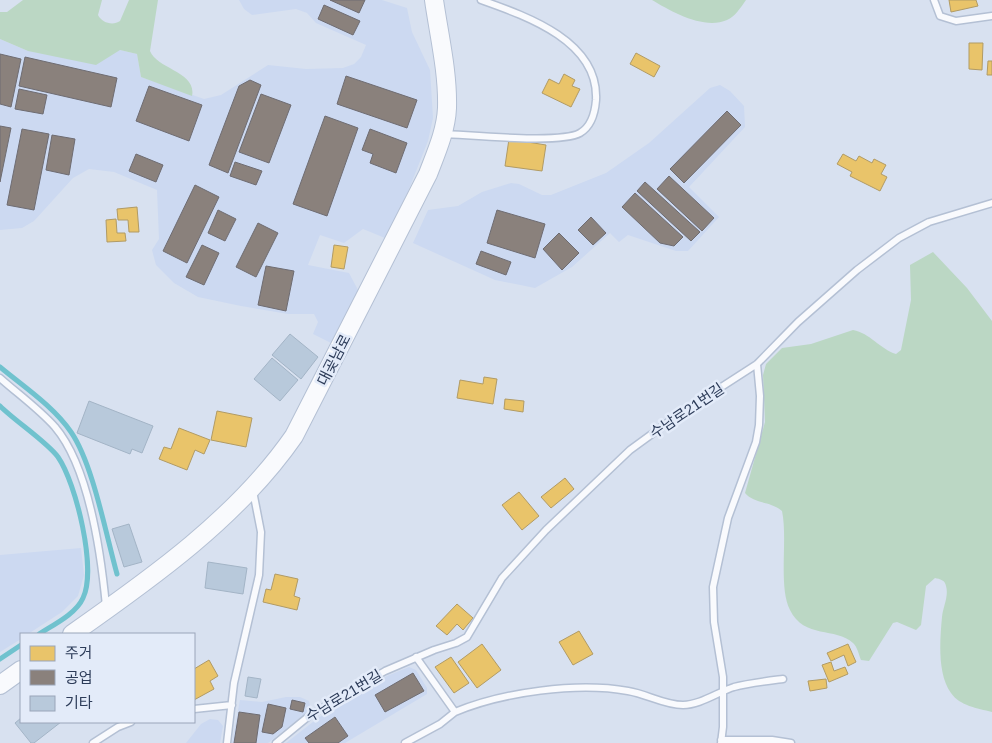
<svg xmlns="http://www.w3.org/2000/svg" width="992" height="743" font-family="Helvetica,'Noto Sans KR',sans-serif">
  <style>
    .built { fill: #ccd9f1 }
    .green { fill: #bbd7c4 }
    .homes { fill: #e9c46a; stroke: #b19b65 }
    .industry { fill: #8a817c; stroke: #6e6c72 }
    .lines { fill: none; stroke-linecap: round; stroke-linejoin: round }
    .stream { stroke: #70c2ce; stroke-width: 5 }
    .building { fill: #b8c9db; stroke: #a3b4c6 }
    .lane-casing { stroke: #b4c0d4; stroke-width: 9 }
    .secondary-casing { stroke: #b4c0d4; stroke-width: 20 }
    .lane { stroke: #f9fafd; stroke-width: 6 }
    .secondary { stroke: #f9fafd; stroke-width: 18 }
    .labels { text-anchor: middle; stroke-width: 5; stroke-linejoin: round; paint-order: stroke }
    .street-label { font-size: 15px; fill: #2d3c59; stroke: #e3ebf9 }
  </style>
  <rect width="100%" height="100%" fill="#d8e1f0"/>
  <path class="built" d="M239 0H382L407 8 412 32 430 70 433 118 428 141 409 189 385 238 363 229 344 243 320 235 308 265 349 273 358 290 331 343 313 334 318 322 314 314H288L241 306 198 297 174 283 156 265 152 250 159 239 157 190 114 172 89 169 73 178 34 221 22 228 0 230V39L28 51 120 50 137 54 141 77 204 99 221 95 268 65 306 69 343 68 354 64 361 57 366 45 316 23 307 13 296 9 252 15 244 9Z
    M720 85 730 91 744 106 745 127 689 187 719 217 688 251H676L628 235 619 242 610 233 572 267 535 288 495 280 413 243 428 210 458 206 482 192 511 183 519 184 542 195H551L606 173 649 143 710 88Z
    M81 548 84 575 78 596 62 612 28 634H21V639L0 652V555Z
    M409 667 416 670 427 688V694L345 743H286L318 718 387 676Z
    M286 697H300L309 701 311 709 268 743H232L240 700 262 702Z
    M210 719 218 720 223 726 220 743H186L201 724Z"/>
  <path class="green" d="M23 0H102L98 15C102 23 113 26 120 21L129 0H158L150 51C157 69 197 72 192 96L141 77 137 54 120 50 96 65 28 51 0 39V12H7Z
    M652 0H746C741 7 735 17 727 20 704 30 672 12 652 0Z
    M933 252 967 288 992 321V712C977 708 960 706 951 693 937 674 940 639 942 617 943 607 949 596 946 586 945 580 940 579 935 578L926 586 921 625 916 630 897 622 893 623 869 661 861 660C859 655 857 646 853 643 836 627 804 639 790 610 778 587 788 539 782 511 771 501 754 504 745 493L765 422 763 375 766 364 782 348 811 344 853 330C870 333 880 349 896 354L901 350 911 300 910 265Z"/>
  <path class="homes" d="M949 0H976L978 6 951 12Z
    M969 43H983L982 70 969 69Z
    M636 53 660 66 654 77 630 64Z
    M988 61H992V75H987Z
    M564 74 575 80 572 86 580 89 571 107 542 93 549 79 559 84Z
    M509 139 546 145 542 171 505 166Z
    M843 154 856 161 859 156 872 163 874 159 886 165 881 174 887 177 880 191 850 176 852 172 837 164Z
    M137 207 139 232H129L128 220H118L117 209Z
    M116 219 117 233H125L126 241 107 242 106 220Z
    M334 245 348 247 344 269 331 267Z
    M484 377 497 379 493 404 457 398 460 380 483 384Z
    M505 399 524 401 523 412 504 409Z
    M217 411 252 418 246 447 211 440Z
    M179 428 210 440 204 454 195 450 187 470 159 459 164 447 171 449Z
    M565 478 574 489 551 508 541 497Z
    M519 492 539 516 522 530 502 505Z
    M275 574 298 579 294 596 300 598 297 610 263 602 266 589 271 590Z
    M457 604 473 618 463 630 457 624 447 635 436 626Z
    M579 631 593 654 573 665 559 642Z
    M482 644 501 670 477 688 458 662Z
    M848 644 856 662 848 666 844 655 831 661 827 653Z
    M451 657 469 683 454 693 435 667Z
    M209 660 218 676 210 681 214 689 194 700V669Z
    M831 662 834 671 845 667 848 674 829 682 822 665Z
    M826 679 827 688 810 691 808 681Z"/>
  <path class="industry" d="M330 0H365L359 13Z
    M324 5 360 21 353 35 318 19Z
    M0 54 21 59 11 107 0 104Z
    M25 57 117 78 111 107 19 86Z
    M346 76 417 100 407 128 337 104Z
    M250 80 261 85 228 173 209 165 239 86Z
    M149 86 202 105 189 141 136 121Z
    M19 89 47 95 43 114 15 109Z
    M261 94 291 105 269 163 239 152Z
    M727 111 741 125 684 183 670 169Z
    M325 116 358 128 327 216 293 204Z
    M0 126 11 128 0 182Z
    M22 129 49 134 34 210 7 205Z
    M370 129 407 143 396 173 370 163 373 154 362 150Z
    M52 135 75 139 69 175 46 170Z
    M136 154 163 165 156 182 129 171Z
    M235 162 262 171 256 185 230 176Z
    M669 176 714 218 702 231 657 189Z
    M645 182 700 232 691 241 637 191Z
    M195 185 219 197 187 263 163 251Z
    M635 193 683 237 674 246 660 243 622 207Z
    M218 210 236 219 225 241 208 233Z
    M497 210 545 224 535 258 487 243Z
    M591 217 606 233 593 245 578 230Z
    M258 223 278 233 256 277 236 267Z
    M559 233 579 253 562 270 543 249Z
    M202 245 219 253 204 285 186 277Z
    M481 251 511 262 506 275 476 264Z
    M266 266 294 271 286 311 258 305Z
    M413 673 424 691 385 712 375 695Z
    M292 700 305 703 303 712 290 709Z
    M268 704 286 708 282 727 273 734 262 732Z
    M239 712 260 715 256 743H234Z
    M335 717 348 736 338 743H309L305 738Z"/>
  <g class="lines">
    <path class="stream" d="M0 367C24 387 53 406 71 432 93 464 106 535 117 574
      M0 406C15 421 47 442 58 457 76 483 97 569 83 598 76 614 53 625 39 634
      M0 659 21 645"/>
  </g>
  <path class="building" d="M290 334 318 357 301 379 272 355Z
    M272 358 298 380 280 401 254 379Z
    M89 401 153 426 142 453 132 449 130 454 77 433Z
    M129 524 142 562 124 567 112 529Z
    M208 562 247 568 243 594 205 588Z
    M248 677 261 679 257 698 245 696Z
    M21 718V722H61L34 743H31L15 723Z"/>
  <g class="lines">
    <g class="lane-casing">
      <path id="lane" d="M934 0 940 16 956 21 992 16
        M444 134C471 135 561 144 580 133 592 126 595 113 596 100 599 41 526 16 481 0
        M0 378C18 394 39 409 55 427 89 467 101 554 106 606
        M416 657 455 712C503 692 577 682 628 691 647 694 664 705 683 705 700 705 718 692 734 687 749 683 767 681 783 679
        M194 709 232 705
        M721 740H772L791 743
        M93 743 118 727 131 722
        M227 743 234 683 259 575 261 532 253 491
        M276 743 309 716 385 671 434 650 456 643 467 637 502 578 546 530 630 450 678 415 757 364 798 322 857 270 899 238 929 222 992 203
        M405 743 440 724 455 712
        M721 743 723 727V677L714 622 713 587 728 518 756 442 759 425 760 396 757 364"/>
    </g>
    <g class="secondary-casing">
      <path id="secondary" d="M72 634C152 578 238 517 294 436L428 174C436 153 446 131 447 108 448 72 439 35 434 0
        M0 685 21 670"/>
    </g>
    <use href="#lane" class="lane"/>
    <use href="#secondary" class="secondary"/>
  </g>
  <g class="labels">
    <g class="street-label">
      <text transform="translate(334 360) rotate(-63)" y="5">대곶남로</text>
      <text transform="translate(687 411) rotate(-34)" y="5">수남로21번길</text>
      <text transform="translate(344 696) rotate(-31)" y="5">수남로21번길</text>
    </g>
  </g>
  <rect x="20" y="633" width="175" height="90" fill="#e3ebf9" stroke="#9aa5b9"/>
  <rect x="30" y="646" width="25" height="15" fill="#e9c46a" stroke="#9aa5b9"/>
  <text x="65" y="658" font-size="15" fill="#2d3c59">주거</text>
  <rect x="30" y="670" width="25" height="15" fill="#8a817c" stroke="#9aa5b9"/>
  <text x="65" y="683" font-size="15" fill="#2d3c59">공업</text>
  <rect x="30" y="696" width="25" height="15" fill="#b8c9db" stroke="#9aa5b9"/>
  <text x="65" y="708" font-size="15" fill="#2d3c59">기타</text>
</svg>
